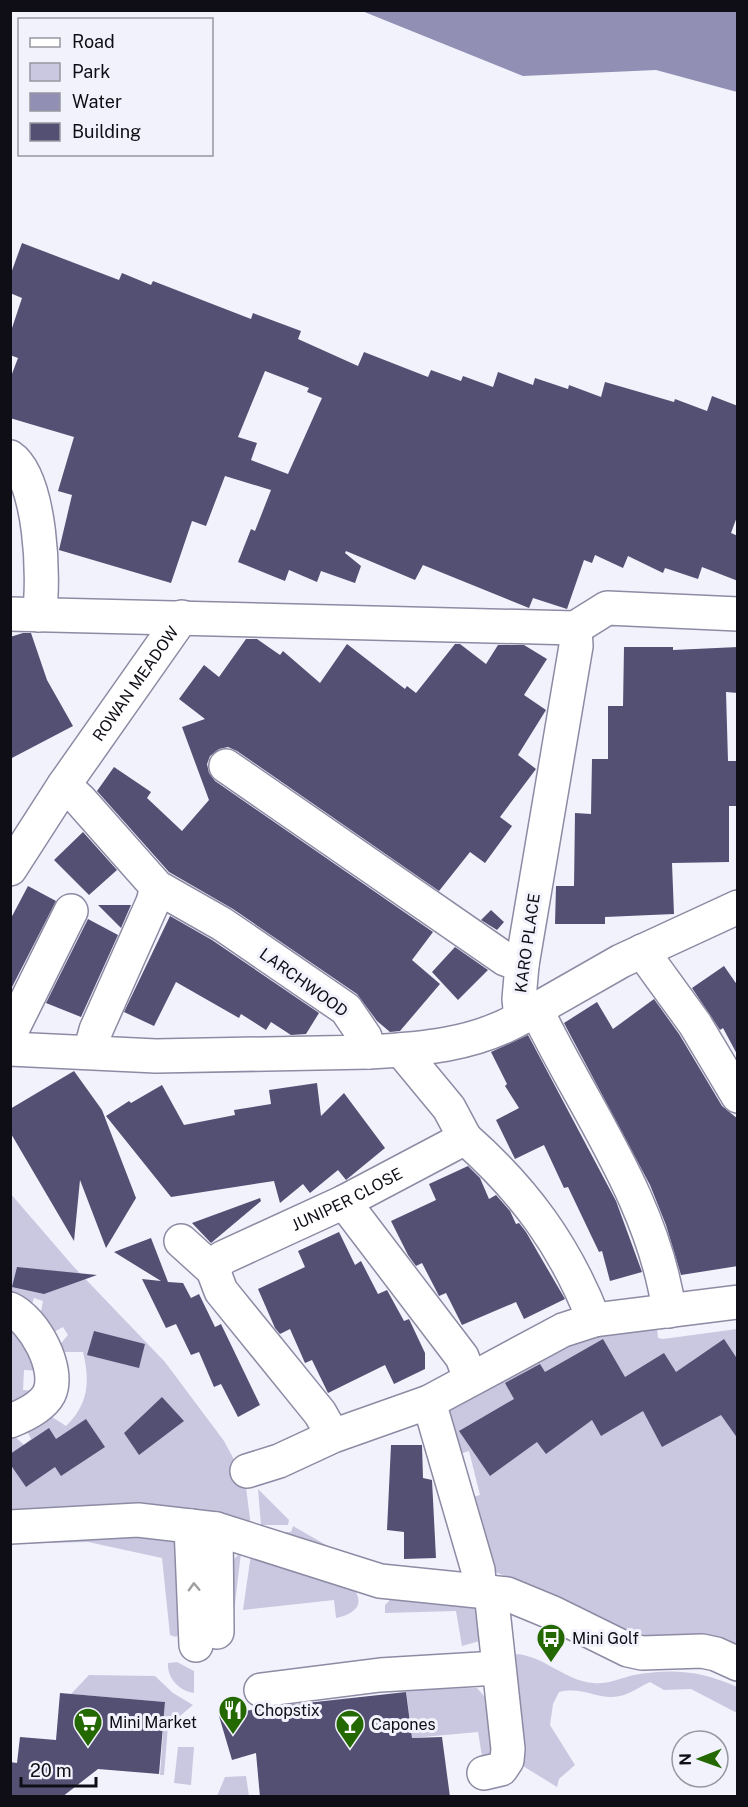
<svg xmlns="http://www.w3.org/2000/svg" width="748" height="1807" font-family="'Public Sans',sans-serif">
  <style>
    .green { fill: #c9c8e0 }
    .water { fill: #928fb5 }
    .building { fill: #545073; fill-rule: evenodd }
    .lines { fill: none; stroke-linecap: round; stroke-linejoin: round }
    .minor-casing { stroke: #8d8ba4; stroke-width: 36 }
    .minor { stroke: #fff; stroke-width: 33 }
    .oneway { stroke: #9f9fa2 }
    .labels { text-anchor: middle; stroke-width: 6; stroke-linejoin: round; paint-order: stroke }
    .street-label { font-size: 16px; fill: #0f0e17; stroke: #f2f2fd }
    .poi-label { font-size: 16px; fill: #0f0e17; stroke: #f2f2fd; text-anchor: start }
  </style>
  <rect width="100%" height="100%" fill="#f2f2fd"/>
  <path class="green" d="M10 1193 73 1266 165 1362 224 1441 245 1480 251 1526 11 1514V1433L24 1445 31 1439 26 1429 46 1413 66 1426C89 1404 90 1381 83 1352H65L57 1348 68 1335 63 1327 54 1332 39 1322 43 1301 34 1298 31 1307 11 1302Z
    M10 1323 42 1371 24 1370 23 1390 38 1391 10 1407Z
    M657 1328 658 1338 663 1339 737 1329V1652L632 1637 596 1621 548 1592 495 1572 487 1560 467 1499 480 1495 469 1451 457 1455 447 1406 572 1334Z
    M258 1489 289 1520 288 1525H261Z
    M293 1526 340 1553 266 1532H291Z
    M155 1533 175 1541 184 1560V1629L176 1637 170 1635 162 1558 88 1542 13 1544 11 1542Z
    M241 1553 233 1620C223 1604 222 1563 241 1553Z
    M251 1554 354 1589C366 1606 352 1615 336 1618L334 1600 243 1610Z
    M395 1595 477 1607 483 1640 462 1646 456 1611 385 1613V1605Z
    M516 1654C545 1656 563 1680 593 1683 605 1685 621 1678 634 1675 672 1668 703 1671 737 1687V1713L691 1689 664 1690 650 1682C641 1686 630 1694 620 1696 599 1701 584 1686 559 1692L553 1704 550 1725 575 1765 559 1779 557 1787 523 1766 514 1693Z
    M177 1662 194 1671V1693C180 1691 167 1679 168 1663Z
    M89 1675 155 1676 173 1693 193 1705 168 1726 164 1775H160L165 1702 71 1694Z
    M477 1688 491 1704 494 1754 483 1762 478 1732 412 1738 406 1689Z
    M178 1747H194L191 1785 174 1783Z
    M246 1776 249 1796H217L225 1777Z"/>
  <path class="water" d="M362 11H737V92L656 70 523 76Z"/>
  <path class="building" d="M22 243 119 280 122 273 151 285 153 281 251 319 253 313 301 331 298 339 358 366 364 352 428 377 431 370 461 381 463 376 493 387 498 372 533 385 535 378 568 389 569 385 601 397 605 382 674 402 675 399 707 411 712 396 738 406V514L731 533 738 536V581L702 567 698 579 665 568 663 573 628 556 623 568 595 555 592 563 584 560 567 609 533 598 529 608 423 565 415 580 346 551 345 553 361 566 355 583 321 571 317 582 289 570 285 581 238 562 251 529 255 531 271 490 225 476 206 526 192 521 171 583 59 550 72 495 58 491 74 437 10 418V379L18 358 10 355V334L22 298 10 293V276ZM265 371 309 388 307 392 322 398 288 474 251 460 257 443 238 437Z
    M23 633H31L47 680 73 726 10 759V637Z
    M246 639H257L280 655 283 651 320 683 347 644 405 689 407 686 416 693 455 644H460L486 664 498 645H524L547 659 524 695 546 710 518 755 536 769 500 817 512 826 485 863 470 852 439 891 237 751 228 747 219 749 210 756 207 764 209 773 215 781 433 932 412 960 440 984 400 1031 390 1032 377 1021 357 994 233 909 169 872 97 791 114 767 151 792 147 798 182 831 209 800 182 727 205 719 179 699 204 665 219 677Z
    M624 647H673V650L738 647V693L726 692 728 761H738V806H729V862L672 863 674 914 605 917V924H555L556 886H574L575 813 591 814 592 759H608V706H623Z
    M83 832 117 870 89 895 54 860Z
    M28 886 56 901 11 989 10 920Z
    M98 905H131L121 928Z
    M491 910 504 922 497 930 481 920Z
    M170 916 212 940 319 1013 306 1034 291 1035 271 1022 266 1030 241 1014 239 1018 176 982 154 1026 124 1012Z
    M88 919 118 935 81 1017 46 1003Z
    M455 947 488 970 458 1000 432 972Z
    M724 966 738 986V1056L723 1028 720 1030 692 988Z
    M654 999 679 1034 722 1106 738 1119V1266L681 1275 666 1225 650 1185 564 1023 597 1002 613 1029Z
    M528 1035 616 1201 642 1272 610 1281 602 1251 599 1252 568 1187 564 1188 544 1145 515 1159 496 1120 519 1108 505 1086 507 1084 491 1052Z
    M74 1071 102 1110 136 1198 106 1248 80 1180 74 1241 10 1132V1109Z
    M317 1083 321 1116 344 1093 385 1148 346 1180 338 1170 310 1193 303 1184 280 1203 274 1181 171 1197 106 1116 129 1101 131 1103 162 1085 184 1125 235 1115 234 1110 271 1104 269 1090Z
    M468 1166 480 1178 489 1199 496 1195 510 1211 516 1224 519 1223 526 1232 565 1299 524 1319 516 1302 462 1325 446 1293 439 1296 422 1263 416 1266 408 1255 391 1221 436 1200 429 1184Z
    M260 1198 261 1201 211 1243 192 1223Z
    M339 1232 355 1265 361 1261 378 1294 387 1290 404 1321 409 1319 425 1353V1369L394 1384 385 1365 328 1393 312 1360 305 1363 290 1329 280 1334 275 1328 258 1289 305 1267 298 1251Z
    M151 1238 168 1282 183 1283 191 1298 199 1294 215 1327 221 1324 260 1405 238 1417 221 1384 214 1387 199 1352 191 1355 176 1324 166 1328 142 1279 161 1281 114 1252Z
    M17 1267 97 1275 44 1294 12 1287Z
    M94 1331 145 1344 139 1368 87 1355Z
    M603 1339 625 1377 664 1353 676 1372 724 1339 738 1360V1439L721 1415 662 1447 643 1411 601 1436 592 1420 546 1454 537 1442 490 1476 459 1431 514 1399 505 1383 540 1364 545 1372Z
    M162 1397 184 1421 139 1455 124 1433Z
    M86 1419 105 1447 61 1476 55 1467 26 1487 10 1464V1454L49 1428 56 1439Z
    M391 1445H422L423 1478 432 1480 436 1558 404 1559V1532L387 1530Z
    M406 1692 412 1738 442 1737 450 1797H260L256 1753 232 1760 219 1716 261 1708Z
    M60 1693 165 1702 159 1774 98 1769 62 1797H10V1762L17 1763 20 1737 56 1740Z"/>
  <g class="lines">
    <g class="minor-casing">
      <g id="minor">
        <path d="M10 457C41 478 45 580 39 615"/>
        <path d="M10 614 575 628 607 608 738 614"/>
        <path d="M575 628 576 646 522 965 519 999 521 1018 621 961 738 907"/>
        <path d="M226 766 505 959 522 965"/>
        <path id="s1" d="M10 869 64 785 182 617"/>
        <path d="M642 951 695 1024 738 1096"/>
        <path d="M536 1009C583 1107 654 1201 669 1311"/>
        <path d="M10 1034 71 911"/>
        <path d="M10 1049 156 1056 369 1052 365 1037 346 1009 222 924 157 887 80 800 64 785"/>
        <path d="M401 1050 449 1108 465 1138"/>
        <path d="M90 1052 96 1030 153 902 157 887"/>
        <path d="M369 1052C422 1049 474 1045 521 1018"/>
        <path d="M344 1202 462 1357 470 1378"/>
        <path d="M181 1241 213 1270"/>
        <path d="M10 1309C34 1320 61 1369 49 1394 42 1407 23 1416 10 1421"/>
        <path d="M594 1320 738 1302"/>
        <path d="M429 1402 478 1570 480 1591"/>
        <path id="s2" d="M247 1471 279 1461 333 1436 320 1413 221 1291 213 1270 222 1258 344 1202 465 1138C525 1191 565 1246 594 1320L563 1330 429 1402 333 1436"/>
        <path d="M191 1526 196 1645"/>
        <path d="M10 1527 138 1520 216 1529 380 1581 507 1594 553 1613 628 1650 642 1653 702 1651 716 1654 738 1664"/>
        <path d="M216 1529 217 1632"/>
        <path d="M261 1690 380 1675 497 1668"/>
        <path d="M484 1773 501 1769 507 1760 508 1749 491 1592"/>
      </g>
    </g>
    <use href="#minor" class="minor"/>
  </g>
  <defs><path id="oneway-chevron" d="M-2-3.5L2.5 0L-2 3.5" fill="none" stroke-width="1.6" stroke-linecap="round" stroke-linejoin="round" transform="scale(1.5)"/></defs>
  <use class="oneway" href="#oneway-chevron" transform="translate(194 1587) rotate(-92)"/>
  <defs>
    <g id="bus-pin" transform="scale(1.5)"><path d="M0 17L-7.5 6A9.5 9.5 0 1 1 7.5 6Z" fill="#236800" stroke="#f2f2fd"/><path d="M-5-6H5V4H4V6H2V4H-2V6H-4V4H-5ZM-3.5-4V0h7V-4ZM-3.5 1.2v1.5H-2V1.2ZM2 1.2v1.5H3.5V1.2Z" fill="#fff"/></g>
    <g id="restaurant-pin" transform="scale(1.5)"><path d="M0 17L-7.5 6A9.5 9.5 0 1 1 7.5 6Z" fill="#236800" stroke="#f2f2fd"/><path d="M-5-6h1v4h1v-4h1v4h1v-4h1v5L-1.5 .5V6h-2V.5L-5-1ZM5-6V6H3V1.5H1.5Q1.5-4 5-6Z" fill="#fff"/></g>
    <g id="supermarket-pin" transform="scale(1.5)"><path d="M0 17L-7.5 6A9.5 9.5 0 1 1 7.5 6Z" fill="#236800" stroke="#f2f2fd"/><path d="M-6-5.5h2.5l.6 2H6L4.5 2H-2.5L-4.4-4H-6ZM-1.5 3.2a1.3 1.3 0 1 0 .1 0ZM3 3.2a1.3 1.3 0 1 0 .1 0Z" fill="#fff"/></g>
    <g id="bar-pin" transform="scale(1.5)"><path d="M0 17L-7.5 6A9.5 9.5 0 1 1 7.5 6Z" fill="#236800" stroke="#f2f2fd"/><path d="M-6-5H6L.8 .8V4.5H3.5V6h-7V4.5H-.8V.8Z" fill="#fff"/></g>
  </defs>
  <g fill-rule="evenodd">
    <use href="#bus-pin" x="551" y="1638"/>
    <use href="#restaurant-pin" x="233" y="1710"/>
    <use href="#supermarket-pin" x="88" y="1722"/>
    <use href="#bar-pin" x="350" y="1724"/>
  </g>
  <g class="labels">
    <g class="street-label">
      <text dy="6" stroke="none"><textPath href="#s1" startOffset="224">ROWAN MEADOW</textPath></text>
      <text transform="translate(527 943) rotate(-82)" y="6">KARO PLACE</text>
      <text transform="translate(304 982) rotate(36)" y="6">LARCHWOOD</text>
      <text dy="6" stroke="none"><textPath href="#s2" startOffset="452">JUNIPER CLOSE</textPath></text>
    </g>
    <g class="poi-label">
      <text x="572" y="1644">Mini Golf</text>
      <text x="254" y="1716">Chopstix</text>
      <text x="109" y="1728">Mini Market</text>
      <text x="371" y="1730">Capones</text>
    </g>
  </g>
  <rect width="748" height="1807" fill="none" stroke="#0f0e17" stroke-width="24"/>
  <rect x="18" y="18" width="195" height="138" fill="#f2f2fd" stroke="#9797a1" stroke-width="1.5"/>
  <rect x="30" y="38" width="30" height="9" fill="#ffffff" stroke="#9797a1" stroke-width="1.5"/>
  <text x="72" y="48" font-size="18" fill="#0f0e17">Road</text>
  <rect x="30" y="63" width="30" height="18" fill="#c9c8e0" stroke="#9797a1" stroke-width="1.5"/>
  <text x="72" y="78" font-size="18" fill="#0f0e17">Park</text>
  <rect x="30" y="93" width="30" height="18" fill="#928fb5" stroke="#9797a1" stroke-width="1.5"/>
  <text x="72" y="108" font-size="18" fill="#0f0e17">Water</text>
  <rect x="30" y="123" width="30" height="18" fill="#545073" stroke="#9797a1" stroke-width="1.5"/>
  <text x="72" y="138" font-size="18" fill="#0f0e17">Building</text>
  <g transform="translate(700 1759) rotate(269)"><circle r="28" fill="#f2f2fd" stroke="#9797a1" stroke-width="1.5"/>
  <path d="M0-4.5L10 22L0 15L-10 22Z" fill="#236800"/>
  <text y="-9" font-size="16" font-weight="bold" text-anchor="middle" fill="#0f0e17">N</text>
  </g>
  <path d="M21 1777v9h75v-9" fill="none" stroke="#0f0e17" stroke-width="3"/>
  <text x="30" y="1777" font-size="18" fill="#0f0e17" stroke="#f2f2fd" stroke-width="4.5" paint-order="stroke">20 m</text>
</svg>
